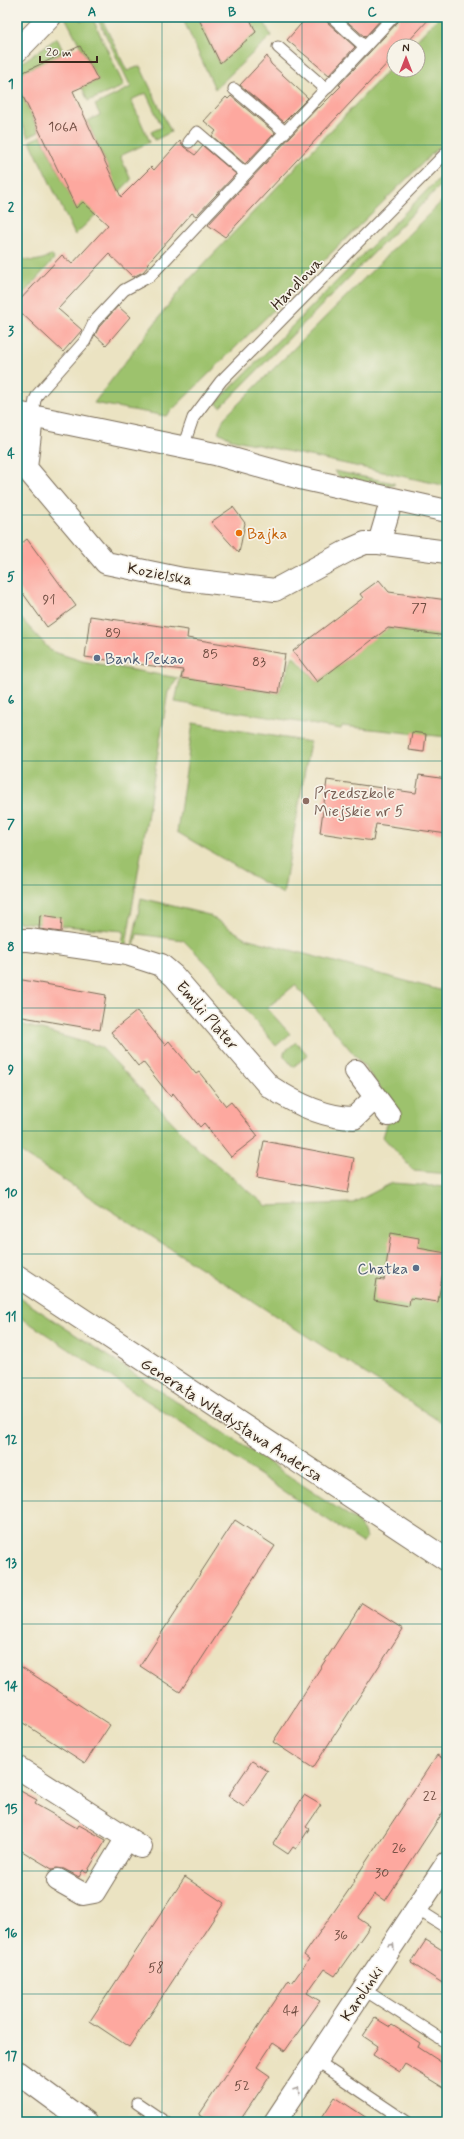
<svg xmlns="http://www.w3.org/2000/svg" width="464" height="2139" font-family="Mynerve,sans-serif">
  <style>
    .green { fill: #9dc26d; stroke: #6c7646 }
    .building { fill: #fda89f }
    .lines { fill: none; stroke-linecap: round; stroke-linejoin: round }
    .lane-casing { stroke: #796b57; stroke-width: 13 }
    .street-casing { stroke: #796b57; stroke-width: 24 }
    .secondary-casing { stroke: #796b57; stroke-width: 24 }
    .lane { stroke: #fff; stroke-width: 11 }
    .street { stroke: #fff; stroke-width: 22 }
    .secondary { stroke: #fff; stroke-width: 22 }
    .oneway { stroke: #a79f9a }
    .grid { fill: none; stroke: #0f766e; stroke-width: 1; stroke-opacity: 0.55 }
    .food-dot { fill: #e8710a; stroke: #f7f3e8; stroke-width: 1.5 }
    .service-dot { fill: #5c6f8a; stroke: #f7f3e8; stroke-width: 1.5 }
    .education-dot { fill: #8d6e63; stroke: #f7f3e8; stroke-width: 1.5 }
    .labels { text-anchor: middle; stroke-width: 3.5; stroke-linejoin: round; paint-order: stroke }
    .number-label { font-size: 14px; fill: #6c4a3e }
    .street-label { font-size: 16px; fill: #3b2a1e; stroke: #f7f3e8 }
    .food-label { font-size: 16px; fill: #c56008; stroke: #f7f3e8; text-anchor: start }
    .service-label { font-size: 16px; fill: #4e5e75; stroke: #f7f3e8; text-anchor: start }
    .education-label { font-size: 16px; fill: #785e54; stroke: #f7f3e8; text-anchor: start }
    .neatline { fill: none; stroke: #0f766e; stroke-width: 1.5 }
    .grid-label { font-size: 13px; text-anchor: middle; font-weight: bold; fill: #0f766e }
  </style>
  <rect width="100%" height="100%" fill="#f7f3e8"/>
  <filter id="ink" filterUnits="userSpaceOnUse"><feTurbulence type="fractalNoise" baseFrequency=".025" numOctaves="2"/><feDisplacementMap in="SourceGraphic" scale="8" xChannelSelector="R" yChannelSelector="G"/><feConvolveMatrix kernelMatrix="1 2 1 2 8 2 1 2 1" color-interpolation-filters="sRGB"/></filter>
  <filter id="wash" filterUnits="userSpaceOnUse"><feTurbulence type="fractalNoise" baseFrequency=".012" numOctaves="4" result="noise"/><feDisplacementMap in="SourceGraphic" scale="16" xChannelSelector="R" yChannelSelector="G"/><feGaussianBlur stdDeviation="0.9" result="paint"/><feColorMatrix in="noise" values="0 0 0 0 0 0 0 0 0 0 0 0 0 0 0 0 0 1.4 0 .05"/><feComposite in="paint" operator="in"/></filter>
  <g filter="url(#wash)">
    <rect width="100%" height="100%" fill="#ebe3c2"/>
    <path class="green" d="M65 17H78L81 21 92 17 124 86 88 101 82 87 98 80Z
      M97 17H101L127 71 140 66 171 132 155 140 151 132 162 127 146 93 131 100 150 142 120 156 131 180 75 235 30 141 41 136 76 207 112 177 87 121 100 115 95 105 131 87Z
      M182 17H198L220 63 255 32 249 17H262L271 36 215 89Z
      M439 17H447V139L166 416 94 403 183 286 394 64V70H418V46H411Z
      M57 38 64 53 17 75V66Z
      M17 84 39 132 28 137 17 114Z
      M447 170V179L221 407 216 403Z
      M447 196V486L231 439 218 432 224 418Z
      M17 255C29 264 40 261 52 255L54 259 17 301Z
      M334 471 394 483V485H377L339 477Z
      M17 614 51 651 82 661 178 678 168 692 126 945H122L124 931 17 922Z
      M391 628 447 636V737L342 726 341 729 175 702 182 670V678L279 693 293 656 317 682 384 630Z
      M193 723 310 742 283 894 177 832Z
      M141 898 209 915 245 938 447 992V1174L414 1171 383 1137 393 1106 364 1066 295 985 267 1008 290 1034 276 1046 215 972 183 940 137 934 134 947H132Z
      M17 1023 101 1047 198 1149 267 1206 353 1203 392 1183 447 1187V1426L17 1150Z
      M296 1042 308 1055 293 1067 284 1056V1052Z
      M17 1296 357 1521 364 1531 366 1538 363 1543 17 1315Z"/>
    <g id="blocks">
      <path class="building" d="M198 17H249L256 32 220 63Z
        M307 17H325L327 22 355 47 329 75 287 40Z
        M342 17H383L365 37Z
        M400 17H431L404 46H394V56L225 237 208 225 318 107 319 108 341 86 339 85 398 22Z
        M80 46 98 80 73 91 121 197 151 167 154 170 180 141 184 147 195 155 203 146 236 174 196 216 192 213 147 264 149 265 143 272 133 277 109 254 58 309 82 330 63 352 17 309V303L62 255 72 264 108 225 83 202 76 208 17 84V75Z
        M267 56 271 64 308 98 284 122 240 85Z
        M231 96 275 133 245 164 212 136 216 131 204 121 226 97 228 99Z
        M118 306 130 317 106 345 95 335 99 327Z
        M233 507 245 523 239 553 211 522Z
        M27 539 76 606 47 627 17 585V547Z
        M379 580 389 592 447 600V636L388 628 317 682 293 651 363 598 360 594Z
        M90 616 188 630 187 638 285 654 279 693 181 678 183 670 85 657Z
        M412 732 426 734 424 752 409 750Z
        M419 775 447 779V834L376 824 373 841 320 833 327 780 416 793Z
        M40 915 62 918 61 932 39 929Z
        M17 979 106 995 100 1030 17 1016Z
        M137 1011 165 1045 169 1041 196 1074 199 1072 226 1106 231 1102 258 1136 231 1157 204 1123 200 1127 173 1093 170 1096 143 1062 138 1066 111 1032Z
        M264 1141 354 1158 348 1193 257 1177Z
        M391 1233 419 1238 418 1248 446 1253 438 1302 410 1298 409 1306 374 1300 377 1279 384 1280Z
        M235 1520 275 1546 180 1692 140 1666Z
        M362 1603 403 1629 313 1768 273 1742Z
        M17 1664 110 1725 85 1763 17 1719Z
        M437 1755 447 1761V1806L385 1901 375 1894 358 1918 370 1926 335 1976 324 1969 307 1993 320 2001 285 2051 273 2043 257 2067 270 2076 239 2122H210L199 2115 289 1980 292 1983 309 1959 304 1955 355 1881 354 1880Z
        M252 1761 268 1771 244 1807 228 1796Z
        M17 1789 37 1800 35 1804 77 1828 79 1825 106 1840 87 1872 83 1870 79 1877 64 1869 57 1868 52 1869 17 1848Z
        M304 1795 321 1805 306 1827 309 1829 296 1849 293 1847 288 1854 273 1844Z
        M185 1877 224 1903 129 2047 90 2021Z
        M426 1940 447 1953V1986L411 1963Z
        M375 2018 390 2027 392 2025 420 2043 418 2047 447 2066V2090L405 2064 400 2072 373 2055 378 2046 363 2036Z
        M335 2097 373 2122H319Z"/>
    </g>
  </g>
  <g filter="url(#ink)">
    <use href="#blocks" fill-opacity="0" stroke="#796b57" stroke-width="1"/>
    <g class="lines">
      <g class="lane-casing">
        <path id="lane" d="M332 17 365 47
          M278 47 326 89
          M234 89 285 132
          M189 142 197 132 246 174
          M32 417 35 400 38 394 85 341 94 322 124 290 150 276 393 17
          M183 447 193 418 221 381 447 152
          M417 1909 447 1928
          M363 1989 447 2043
          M316 2061 407 2122
          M137 2103 165 2122"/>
      </g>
      <g class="street-casing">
        <path id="street" d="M17 51 50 17
          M32 417 26 468 106 563 183 579 275 590 351 549 365 543H379
          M392 499 379 543 447 552
          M17 940H29L127 954 161 965 174 976 269 1086C293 1102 324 1118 354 1118L375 1098
          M356 1071 389 1115
          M17 1767 141 1847
          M58 1880 83 1894 94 1892 127 1838
          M17 2072 85 2122
          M275 2122 447 1863"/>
      </g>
      <g class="secondary-casing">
        <path id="secondary" d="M17 413 215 454 300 478 447 511
          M17 1276 447 1560"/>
      </g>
      <use href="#lane" class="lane"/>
      <use href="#street" class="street"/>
      <use href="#secondary" class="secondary"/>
    </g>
    <defs><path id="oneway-chevron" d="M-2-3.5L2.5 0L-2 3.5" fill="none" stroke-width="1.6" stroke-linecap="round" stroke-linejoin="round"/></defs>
    <g class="oneway">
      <use href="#oneway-chevron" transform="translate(392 1946) rotate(-56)"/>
      <use href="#oneway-chevron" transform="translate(297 2090) rotate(-56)"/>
    </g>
  </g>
  <path class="grid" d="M162 17V2122M302 17V2122M17 145H447M17 268H447M17 392H447M17 515H447M17 638H447M17 761H447M17 885H447M17 1008H447M17 1131H447M17 1254H447M17 1378H447M17 1501H447M17 1624H447M17 1747H447M17 1871H447M17 1994H447"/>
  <circle class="food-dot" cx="239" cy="533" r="4"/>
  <g class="service-dot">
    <circle cx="97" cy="658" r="4"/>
    <circle cx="416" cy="1268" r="4"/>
  </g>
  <circle class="education-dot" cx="306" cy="801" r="4"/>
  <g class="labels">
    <g class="number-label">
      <text x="63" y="131">106A</text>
      <text x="49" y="604">91</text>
      <text x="419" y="612">77</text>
      <text x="113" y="637">89</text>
      <text x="210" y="658">85</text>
      <text x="259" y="666">83</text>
      <text x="430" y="1800">22</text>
      <text x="399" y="1852">26</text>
      <text x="382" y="1877">30</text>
      <text x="341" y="1939">36</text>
      <text x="156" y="1972">58</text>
      <text x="291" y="2015">44</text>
      <text x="242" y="2090">52</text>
    </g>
    <g class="street-label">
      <text transform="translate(296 283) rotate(-46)" y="6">Handlowa</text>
      <text transform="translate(160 573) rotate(11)" y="6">Kozielska</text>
      <text transform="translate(208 1015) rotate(49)" y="6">Emilii Plater</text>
      <text transform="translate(232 1419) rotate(33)" y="6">Generała Władysława Andersa</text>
      <text transform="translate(361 1993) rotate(-56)" y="6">Karolinki</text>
    </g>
    <g class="food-label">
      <text x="247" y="539">Bajka</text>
    </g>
    <g class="service-label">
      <text x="105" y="664">Bank Pekao</text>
      <text x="408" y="1274" text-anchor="end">Chatka</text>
    </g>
    <g class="education-label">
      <text x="314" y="798">Przedszkole<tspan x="314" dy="18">Miejskie nr 5</tspan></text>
    </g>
  </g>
  <rect width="464" height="2139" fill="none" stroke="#f7f3e8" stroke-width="44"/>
  <g transform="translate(406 58)"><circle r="19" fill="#f7f3e8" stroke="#aca397"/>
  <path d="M0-3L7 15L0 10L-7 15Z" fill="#d1495b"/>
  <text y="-6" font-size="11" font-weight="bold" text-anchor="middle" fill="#3b2a1e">N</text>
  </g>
  <path d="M40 56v6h57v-6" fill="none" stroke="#3b2a1e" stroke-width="2"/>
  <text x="46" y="56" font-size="12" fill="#3b2a1e" stroke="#f7f3e8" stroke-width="3" paint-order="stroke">20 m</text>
  <rect x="22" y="22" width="420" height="2095" class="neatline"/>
  <g class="grid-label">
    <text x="92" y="16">A</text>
    <text x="232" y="16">B</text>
    <text x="372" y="16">C</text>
    <text x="11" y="88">1</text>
    <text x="11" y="211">2</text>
    <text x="11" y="335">3</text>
    <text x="11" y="458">4</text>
    <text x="11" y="581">5</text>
    <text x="11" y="704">6</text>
    <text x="11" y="828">7</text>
    <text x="11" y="951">8</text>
    <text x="11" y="1074">9</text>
    <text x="11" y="1197">10</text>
    <text x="11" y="1321">11</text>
    <text x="11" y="1444">12</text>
    <text x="11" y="1567">13</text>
    <text x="11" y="1690">14</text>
    <text x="11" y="1813">15</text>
    <text x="11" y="1937">16</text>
    <text x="11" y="2060">17</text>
  </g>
</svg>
